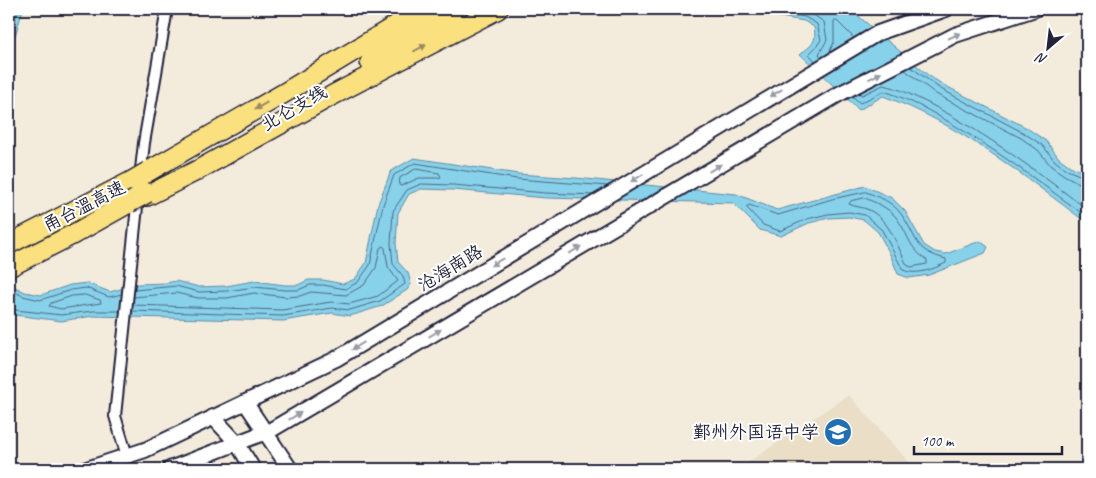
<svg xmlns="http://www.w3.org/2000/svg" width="1096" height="478" font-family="Caveat,'LXGW WenKai TC',sans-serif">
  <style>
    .built { fill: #ebdec6 }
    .water { fill: #88d1ea; stroke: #5f8ba4 }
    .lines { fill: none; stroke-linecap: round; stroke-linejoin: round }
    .shore { stroke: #4b6881; stroke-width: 1 }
    .street-casing { stroke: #22223b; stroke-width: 14 }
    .secondary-casing { stroke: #22223b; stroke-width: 18 }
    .highway-casing { stroke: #22223b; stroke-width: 22 }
    .street { stroke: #fff; stroke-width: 10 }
    .secondary { stroke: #fff; stroke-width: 14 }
    .highway { stroke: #fbe080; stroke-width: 19 }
    .highway-bridge-casing { stroke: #22223b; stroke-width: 22; stroke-linecap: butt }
    .highway-bridge { stroke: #fbe080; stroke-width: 19 }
    .oneway { fill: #9c9ca7 }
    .oneway2 { fill: #998a61 }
    .labels { text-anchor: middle; stroke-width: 4; stroke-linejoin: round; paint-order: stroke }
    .street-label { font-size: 18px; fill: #22223b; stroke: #fff }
    .poi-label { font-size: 18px; fill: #22223b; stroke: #fff; text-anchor: end }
  </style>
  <rect width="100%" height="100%" fill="#f3ecdd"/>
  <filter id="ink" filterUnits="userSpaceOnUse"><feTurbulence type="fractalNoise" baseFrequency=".02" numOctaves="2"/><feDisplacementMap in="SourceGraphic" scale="10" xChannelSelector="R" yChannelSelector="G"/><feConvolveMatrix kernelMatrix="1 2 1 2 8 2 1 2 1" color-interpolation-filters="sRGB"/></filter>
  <g filter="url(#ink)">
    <path class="built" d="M849 395 915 469H738L848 395Z"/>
    <path class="water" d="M9 9H23L12 46 9 69Z
      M732 9H773L779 11 790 9H850L928 75 942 84 1027 128 1046 141 1059 158 1070 166 1087 174V223C1024 176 958 123 883 96L859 110 800 54C812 45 817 43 814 27L804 21Z
      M414 158 518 174 576 178 736 194 777 210 865 186 892 198 905 211 924 245 935 252 946 254 980 241 988 247 985 253 929 275 909 278 898 274 889 252 878 232 864 220 849 217 829 218 809 223 781 236 760 230 733 203 546 198 453 190 421 189 409 194 398 213 396 243 398 262 408 273 411 284 407 290 382 306 350 316 332 313 283 321 93 316 61 321 15 315 9 318V284L25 292 41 295 70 285 87 283 110 292 138 284 166 283 176 281 199 287 226 286 254 281 285 285H298L308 280H323L343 284 355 279 366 263 378 204 391 171Z"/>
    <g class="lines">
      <path class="shore" d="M756 9 805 17 817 24 821 40 815 48 809 54 815 61
        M796 9 809 12 824 22 827 40 819 54 821 58
        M829 53 834 42V21H837L854 38
        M911 67 939 88 1024 133 1042 145 1055 161 1067 170 1087 178
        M905 70 936 94 1021 138 1038 150 1051 166 1064 175 1081 184H1087
        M858 93 862 95 883 85C900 88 915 97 930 104 986 133 1037 172 1087 209
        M852 96 860 103 884 91C915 101 943 118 970 135 1010 160 1049 189 1087 217
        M416 169 439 173 441 177 438 178H419L401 186 399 185 400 178Z
        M866 192C879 197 893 202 901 214 918 237 913 251 946 259V263C933 269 917 276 903 270L882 230 865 215 849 212 828 214 807 219 780 231 763 225 746 207 749 205 778 215 832 199Z
        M865 198C876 203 887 207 895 216 909 233 907 247 927 260V264L911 267 907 265C897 246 890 220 869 210 863 207 855 207 849 204L851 201Z
        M9 289 23 296 40 300 71 290 86 288 109 297 122 294
        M135 290 176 286 199 292 227 291 254 287 285 290H298L310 285H323L346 289 358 282 370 265 383 205 394 175 415 163 517 179 608 186
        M85 295 100 300 101 303 61 309 49 306 51 303 72 296Z
        M133 305 282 310 331 302 349 304 378 296 398 281 388 267 385 248 383 246 380 248 376 268 364 285 346 295 311 292 300 296 286 297 254 293 227 298H198L176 293 134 297
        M132 311 283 316 332 308 350 310 380 301 405 284 403 276 393 264 391 243 393 211 407 190 421 184 453 185 546 193 594 195
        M9 313 16 310 61 315 93 311H120"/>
      <g class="street-casing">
        <path id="street" d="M140 178 144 143 167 9
          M127 456 115 416 138 197"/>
      </g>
      <g class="secondary-casing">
        <path id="secondary" d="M245 402 290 469
          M213 417 237 443 253 469
          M87 469 145 450 336 359 878 33 946 9
          M170 469 271 430 839 94 955 35 1035 9"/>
      </g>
      <g class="highway-casing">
        <path id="highway" d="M370 62 457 9
          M149 171 286 92 423 9
          M147 196 198 170 333 95 498 9
          M9 244 132 181
          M9 267 72 235 129 203"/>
      </g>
      <use href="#street" class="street"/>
      <use href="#secondary" class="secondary"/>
      <use href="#highway" class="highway"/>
      <g class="highway-bridge-casing">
        <path id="highway-bridge" d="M132 181 149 171
          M129 203 147 193"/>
      </g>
      <use href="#highway-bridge" class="highway-bridge"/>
    </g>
    <defs><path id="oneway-solid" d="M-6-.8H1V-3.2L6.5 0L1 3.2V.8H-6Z" transform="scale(1.25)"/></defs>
    <g class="oneway">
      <use href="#oneway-solid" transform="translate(954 36) rotate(-24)"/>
      <use href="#oneway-solid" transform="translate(875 76) rotate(-27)"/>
      <use href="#oneway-solid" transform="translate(776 93) rotate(149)"/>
      <use href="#oneway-solid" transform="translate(715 168) rotate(-31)"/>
      <use href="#oneway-solid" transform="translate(637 178) rotate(149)"/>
      <use href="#oneway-solid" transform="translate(575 250) rotate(-31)"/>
      <use href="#oneway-solid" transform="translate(497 262) rotate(149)"/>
      <use href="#oneway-solid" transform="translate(435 333) rotate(-31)"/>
      <use href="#oneway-solid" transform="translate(358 346) rotate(149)"/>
      <use href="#oneway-solid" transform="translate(295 416) rotate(-31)"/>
    </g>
    <g class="oneway2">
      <use href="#oneway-solid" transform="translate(420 48) rotate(-28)"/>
      <use href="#oneway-solid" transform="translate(261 106) rotate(149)"/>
    </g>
  </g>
  <defs>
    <g id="school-disc" transform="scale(1.4375)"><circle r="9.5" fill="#1f6fb2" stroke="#fff"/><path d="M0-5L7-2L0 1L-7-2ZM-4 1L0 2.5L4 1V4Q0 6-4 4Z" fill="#fff"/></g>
  </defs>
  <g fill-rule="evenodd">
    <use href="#school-disc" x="838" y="432"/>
  </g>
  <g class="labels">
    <g class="street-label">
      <text transform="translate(294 108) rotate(-30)" y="6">北仑支线</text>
      <text transform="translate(84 206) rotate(-27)" y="6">甬台温高速</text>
      <text transform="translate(450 268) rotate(-31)" y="6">沧海南路</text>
    </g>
    <g class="poi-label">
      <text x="819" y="438">鄞州外国语中学</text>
    </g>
  </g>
  <rect width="1096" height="478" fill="none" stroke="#fff" stroke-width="30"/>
  <rect x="15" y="15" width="1066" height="448" fill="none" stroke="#22223b" stroke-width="2" filter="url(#ink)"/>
  <g transform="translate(1048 48) rotate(208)" stroke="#ffffff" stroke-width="4" paint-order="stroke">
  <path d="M0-4L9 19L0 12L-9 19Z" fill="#22223b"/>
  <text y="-8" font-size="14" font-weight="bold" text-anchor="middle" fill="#22223b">N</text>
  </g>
  <path d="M914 446v8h148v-8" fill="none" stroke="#22223b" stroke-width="2.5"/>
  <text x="921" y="446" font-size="15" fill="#22223b" stroke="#ffffff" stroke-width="4" paint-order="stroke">100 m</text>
</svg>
